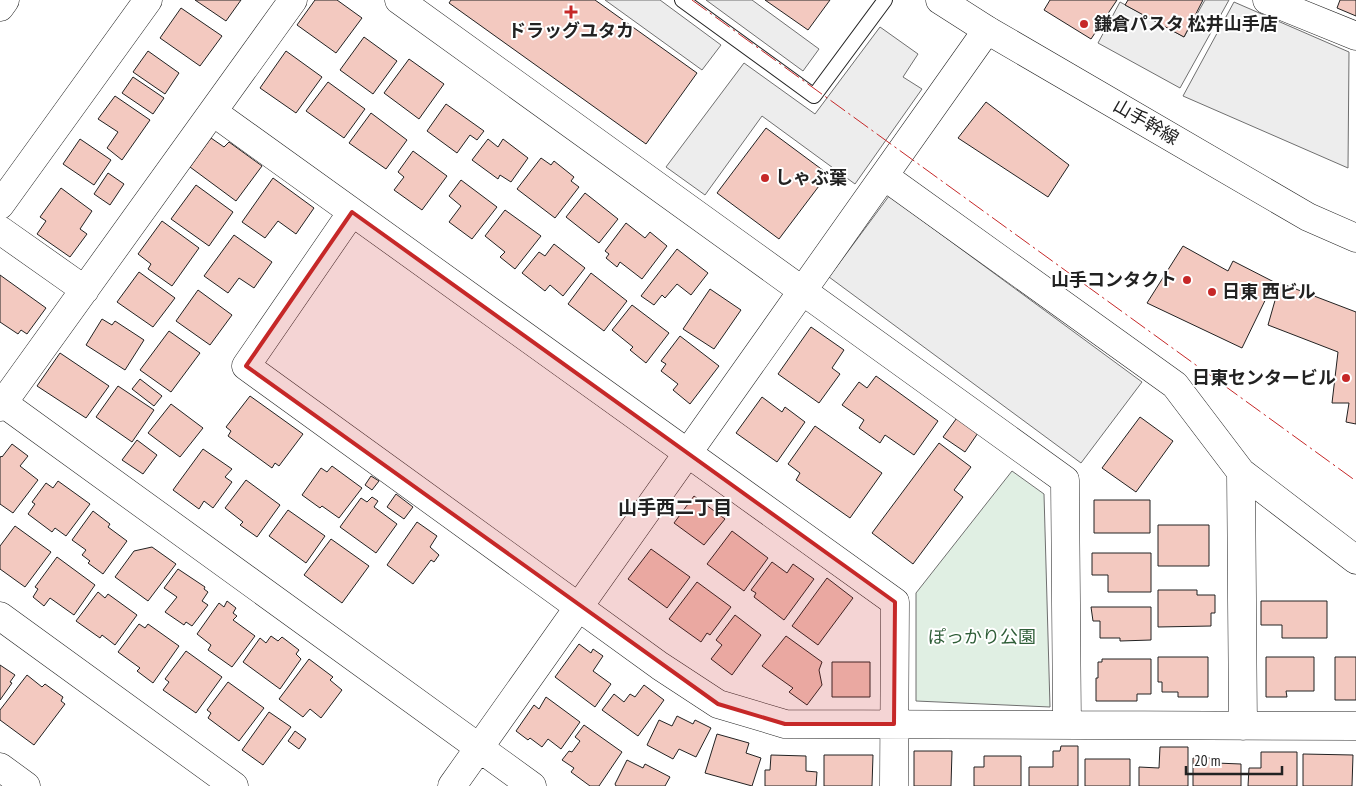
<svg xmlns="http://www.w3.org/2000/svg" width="1356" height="786" font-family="'PT Sans Narrow','Noto Sans JP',sans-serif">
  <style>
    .green { fill: #e0efe3; stroke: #6f6f6f }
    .parking { fill: #ededed; stroke: #6f6f6f }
    .building { fill: #f3c9c0; stroke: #222 }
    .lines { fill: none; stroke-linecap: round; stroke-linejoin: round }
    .lane-casing { stroke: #222; stroke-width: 16 }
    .street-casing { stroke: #222; stroke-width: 29 }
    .secondary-casing { stroke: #222; stroke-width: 29 }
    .lane { stroke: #fff; stroke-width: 14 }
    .street { stroke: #fff; stroke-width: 28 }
    .secondary { stroke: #fff; stroke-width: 28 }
    .power { stroke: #c62828; stroke-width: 1; stroke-dasharray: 18 4 2.5 4; stroke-linecap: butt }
    .marked { fill: #c62828; fill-opacity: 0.2; stroke: #c62828; stroke-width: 4; stroke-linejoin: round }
    .poi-dot { fill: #c62828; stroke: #fff; stroke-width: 2 }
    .labels { text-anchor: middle; stroke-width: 4; stroke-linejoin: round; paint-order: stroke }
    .poi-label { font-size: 18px; font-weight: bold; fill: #222; stroke: #fff; text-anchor: start }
    .street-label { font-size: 18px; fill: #222; stroke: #fff }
    .park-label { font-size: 18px; fill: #2f5e38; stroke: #fff }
    .neighbourhood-label { font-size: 19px; font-weight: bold; fill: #222; stroke: #fff }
  </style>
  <rect width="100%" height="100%" fill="#fff"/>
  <path class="green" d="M1012 471 1044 494 1050 707 916 701V593Z"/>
  <path class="parking" d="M605 0H660L721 45 702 70Z
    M706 0H752L819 49 803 71Z
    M1205 0H1229L1180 88 1098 43 1120 2 1184 37Z
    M1234 2 1349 52 1348 168 1183 96Z
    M880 27 918 54 903 77 922 89 855 184 762 116 705 195 666 167 744 63 815 114Z
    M889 196 1142 382 1081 463 829 277Z"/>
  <path class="building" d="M195 0H241L226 21Z
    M315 0H337L362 18 336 53 297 25Z
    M451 0H595L697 73 646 144 449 3Z
    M765 0H830L808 30Z
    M1050 0H1117L1091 39 1044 10Z
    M1128 0H1203L1184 37 1125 5Z
    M1340 0H1356V16L1337 8Z
    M181 8 222 36 200 66 160 38Z
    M364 37 397 61 373 94 340 70Z
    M148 51 179 73 165 94 133 72Z
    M286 51 322 77 296 113 260 88Z
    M409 59 444 84 419 119 384 93Z
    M133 77 164 98 153 114 122 93Z
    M328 82 365 109 344 138 306 111Z
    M115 96 150 120 122 160 107 148 118 132 98 119Z
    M986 102 1069 165 1048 197 958 138Z
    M446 104 484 131 477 140 470 135 457 153 427 131Z
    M371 113 407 140 386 169 349 143Z
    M766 128 828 174 779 239 717 193Z
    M211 138 224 147 229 142 262 166 236 201 190 167Z
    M80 139 111 160 94 185 63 164Z
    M488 139 498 147 503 139 528 158 511 182 500 175 498 179 472 160Z
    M413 151 447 176 422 210 394 190 404 177 398 172Z
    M541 158 551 165 554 161 574 177 571 181 579 187 555 218 517 189Z
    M108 173 124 184 110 205 94 194Z
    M273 178 314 208 296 234 278 221 265 238 242 222Z
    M461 180 497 207 472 239 449 222 461 206 449 196Z
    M196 185 233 212 209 246 171 219Z
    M61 188 92 211 80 229 87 234 70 257 37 234 46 221 40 217Z
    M585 193 618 219 599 243 566 217Z
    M505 210 541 236 515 269 500 257 505 252 485 236Z
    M162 221 199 248 172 286 148 269 151 264 138 254Z
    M626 223 645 238 650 232 667 246 642 279 620 262 617 267 606 258 609 254 605 251Z
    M234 235 272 262 254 288 239 278 228 293 204 276Z
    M554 244 585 268 563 296 550 285 545 291 522 273 539 252 545 256Z
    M1183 246 1228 271 1233 261 1274 282 1242 348 1147 303Z
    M677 249 708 273 691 295 677 284 665 298 662 295 654 305 641 296Z
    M139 272 175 298 153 327 117 302Z
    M591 273 627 301 604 331 568 304Z
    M0 275 46 308 27 334 21 330 18 334 0 322Z
    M1280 283 1356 312V424L1346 422 1349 403H1332L1338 352 1268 325Z
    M710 289 741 310 714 349 683 329Z
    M198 290 232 315 210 345 176 321Z
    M632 305 669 333 646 363 630 350 633 347 612 330Z
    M102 319 112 325 115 321 144 340 125 370 86 345Z
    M811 327 844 350 832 368 840 374 819 403 778 374Z
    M169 331 200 353 171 392 140 370Z
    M680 336 719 366 690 404 673 390 678 384 661 371 666 364 661 361Z
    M60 353 109 386 86 418 37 386Z
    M876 376 938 421 914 455 885 435 880 443 859 428 864 420 842 405 859 382 867 388Z
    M140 379 162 396 154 406 132 389Z
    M118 386 154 410 132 442 96 417Z
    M250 396 303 434 279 466 275 463 272 468 228 436 231 431 226 427Z
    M762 397 782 412 785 407 805 422 777 462 736 433Z
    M171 404 203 428 180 457 148 433Z
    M959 415 980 430 965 452 943 437Z
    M1140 417 1173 441 1136 492 1102 468Z
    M815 426 882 473 850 518 796 480 800 473 788 464Z
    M137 440 157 455 143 474 122 460Z
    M939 443 971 467 954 490 963 497 913 564 872 533Z
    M12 444 28 456 20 466 38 480 13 513 0 504V458L1 456 2 457Z
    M203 449 232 469 225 477 232 482 213 508 204 501 199 509 173 490Z
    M332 466 362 488 339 518 322 506 320 508 302 495 321 468 327 472Z
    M371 476 379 481 372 490 365 485Z
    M246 480 280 505 257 537 240 525 243 522 225 508Z
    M58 481 90 504 66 536 55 528 52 532 28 514 35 504 32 502 46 483 53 488Z
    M396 494 413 507 404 519 387 507Z
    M694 496 725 519 704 545 674 523Z
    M372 497 378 501 374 507 397 524 376 553 340 527 361 498 367 502Z
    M1094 500H1150V533H1094Z
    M288 510 325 536 306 563 269 536Z
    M93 511 110 524 108 527 127 541 103 574 88 563 90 561 82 555 86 550 72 540Z
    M417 522 437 536 430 547 439 555 434 562 431 560 413 584 387 565Z
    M1158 525H1209V566H1158Z
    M15 526 51 552 25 587 0 569V546Z
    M732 531 768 558 744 591 707 564Z
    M331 539 369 566 342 603 304 575Z
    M152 547 176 564 148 601 115 577 134 551Z
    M651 549 690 577 667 608 628 579Z
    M1092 553H1151V592H1108V575H1092Z
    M57 557 95 585 74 615 50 598 44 606 33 597 38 589 35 587Z
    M772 562 787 573 793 564 814 579 784 620 754 597 756 593 751 590Z
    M178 569 205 587 204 589 208 592 202 601 208 605 192 626 186 622 184 625 165 612 177 597 164 588Z
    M827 578 853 598 818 645 792 626Z
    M697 582 731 607 710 635 707 633 701 642 669 619Z
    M1158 590H1197V595H1215V613H1211V626L1158 627Z
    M98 592 105 598 108 594 137 615 115 645 102 635 100 638 76 621Z
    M227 601 236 608 233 613 237 616 233 620 255 636 232 667 208 650 211 645 197 634 219 603 224 607Z
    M1261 601H1327V638H1282V625H1261Z
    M1091 607H1151V640L1120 641V638H1100V621H1093Z
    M735 615 761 635 732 675 711 659 722 645 716 640Z
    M139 624 145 628 148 624 179 646 153 683 137 671 140 668 118 652Z
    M271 636 278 641 282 637 299 650 296 654 301 659 280 689 243 662 260 638 266 643Z
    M786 636 822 662 819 670 822 685 807 705 789 692 793 688 762 666Z
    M579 644 591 653 593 649 603 656 593 671 611 684 595 707 555 677Z
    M186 651 222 677 196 713 163 690 169 682 165 679Z
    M1158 657H1208V697H1178V692H1162V682H1158Z
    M1266 657H1314V691H1286L1287 697H1266Z
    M1335 657H1356V700H1335Z
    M309 659 333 677 330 680 342 690 321 718 310 709 303 717 279 699Z
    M1102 659H1151V694H1137V701H1096V678H1098V662H1102Z
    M832 662H870V697H832Z
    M0 665 15 675 10 682 12 683 0 700Z
    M27 675 42 687 45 684 63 697 61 701 65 704 34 745 0 720V710Z
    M228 682 264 708 239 741 208 718 211 713 207 710Z
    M644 685 664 700 638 736 602 710 614 694 624 702 630 694 635 697Z
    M546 697 580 722 561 749 548 739 542 747 530 738 528 740 516 731 534 705 539 709Z
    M269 712 291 727 263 765 242 750Z
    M677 716 693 724 695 720 711 728 696 757 679 749 673 759 647 745 659 720 672 726Z
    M584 725 622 752 599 786H590L571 772 574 768 562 760 569 751 572 752 580 741 575 737Z
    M295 731 306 739 299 749 288 741Z
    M717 734 749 743 746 753 761 758 752 786 705 773Z
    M1061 746H1078V786H1029V767H1053V751H1060Z
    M1160 747H1188V786H1139V767L1159 768Z
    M914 751H952L951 786H914Z
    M1261 752H1297V786H1248L1249 768H1261Z
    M1303 754 1353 755 1352 786H1303Z
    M771 755 806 756V771L817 772 816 786H765V770H770Z
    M824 755H873L872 786H824Z
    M984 756H1021V786H974V767H984Z
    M1193 758H1216V763L1241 764V786H1193Z
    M1085 759H1130V786H1085Z
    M627 760 643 768 645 764 670 777 665 786H616L615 784Z"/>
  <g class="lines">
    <g class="lane-casing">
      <path id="lane" d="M682 0 814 96 885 0"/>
    </g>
    <g class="street-casing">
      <path id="street" d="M399 0 1065 480 1067 725
        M1267 0 1356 36
        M0 7 5 0
        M213 112 895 602 894 786
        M884 176 1175 385 1241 472 1356 560
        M352 212 246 366 660 666 718 704 785 724 1356 726
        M0 230 85 290
        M3 403 532 786
        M0 407 293 0
        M1241 472 1243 726
        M0 616 234 786
        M452 786 987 30"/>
    </g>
    <g class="secondary-casing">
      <path id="secondary" d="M940 0 987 30 1308 217 1356 238
        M0 205 148 0
        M0 767 26 786"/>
    </g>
    <use href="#lane" class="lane"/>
    <use href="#street" class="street"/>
    <use href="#secondary" class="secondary"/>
    <path class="power" d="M692 0 1356 481"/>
  </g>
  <path class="marked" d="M352 212 895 602 894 724H785L718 704 246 366Z"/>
  <g class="poi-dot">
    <path d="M568.5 4.5h5v5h5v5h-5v5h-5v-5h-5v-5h5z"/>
    <circle cx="1084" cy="24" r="5"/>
    <circle cx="765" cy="178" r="5"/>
    <circle cx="1187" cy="280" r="5"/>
    <circle cx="1212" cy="292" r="5"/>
    <circle cx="1346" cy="378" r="5"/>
  </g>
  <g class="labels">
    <g class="poi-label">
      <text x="1094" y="30">鎌倉パスタ 松井山手店</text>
      <text x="571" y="37" text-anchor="middle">ドラッグユタカ</text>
      <text x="775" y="184">しゃぶ葉</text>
      <text x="1177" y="286" text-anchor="end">山手コンタクト</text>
      <text x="1222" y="298">日東 西ビル</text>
      <text x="1336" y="384" text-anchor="end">日東センタービル</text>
    </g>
    <g class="street-label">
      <text transform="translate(1146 122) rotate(30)" y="6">山手幹線</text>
    </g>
    <g class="park-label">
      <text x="982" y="643">ぽっかり公園</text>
    </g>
    <g class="neighbourhood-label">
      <text x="675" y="514">山手西二丁目</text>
    </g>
  </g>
  <path d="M1186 766v8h96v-8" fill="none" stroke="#222222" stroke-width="2.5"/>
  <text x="1194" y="766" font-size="15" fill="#222222" stroke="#ffffff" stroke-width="4" paint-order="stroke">20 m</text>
</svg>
